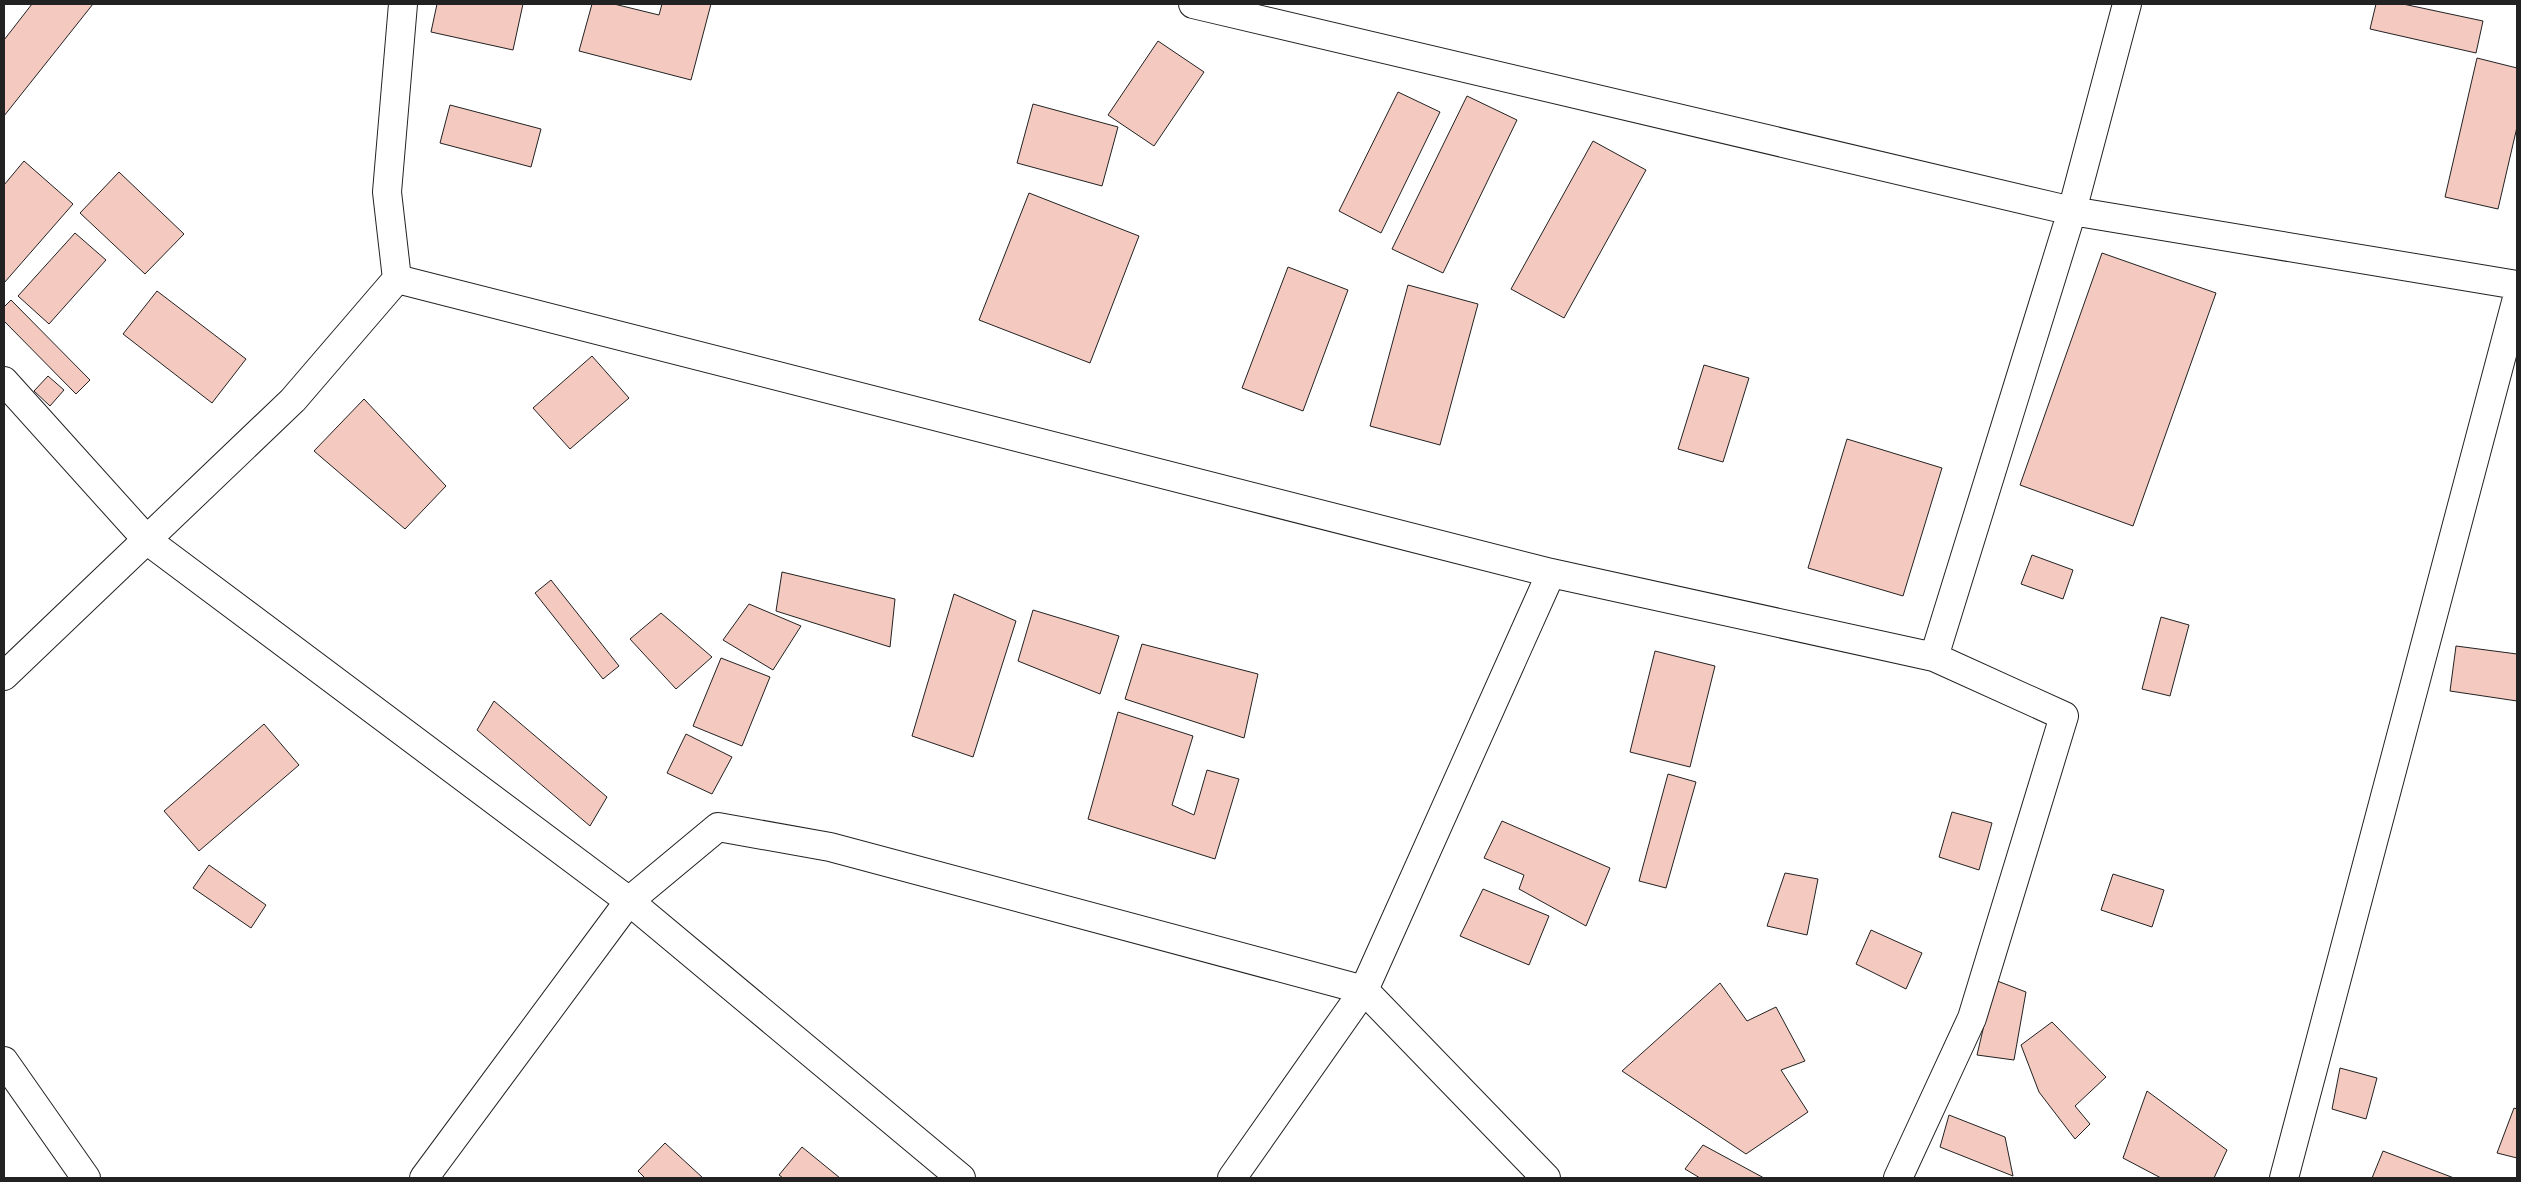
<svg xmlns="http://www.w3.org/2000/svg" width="2521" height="1182" font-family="Spectral,serif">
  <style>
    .building { fill: #f3c9c0; stroke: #222 }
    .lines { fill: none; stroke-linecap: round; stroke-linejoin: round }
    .minor-casing { stroke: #222; stroke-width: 30 }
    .minor { stroke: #fff; stroke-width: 28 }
  </style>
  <rect width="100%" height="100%" fill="#fff"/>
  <path class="building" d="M32 4H93L4 116V40Z
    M437 4H523L513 50 431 32Z
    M592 4H614L659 15 662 4H711L691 80 579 51Z
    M2376 4H2403L2483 21 2476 53 2370 29Z
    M1158 41 1204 72 1154 146 1108 115Z
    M2477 58 2517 68V127L2498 209 2445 197Z
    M1398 92 1440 112 1381 233 1339 211Z
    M1467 96 1517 120 1443 273 1392 249Z
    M1033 104 1118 127 1102 186 1017 163Z
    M450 105 541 129 531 167 440 143Z
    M1593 141 1646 170 1564 318 1511 289Z
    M24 161 73 204 4 283V185Z
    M119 172 184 234 145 274 80 213Z
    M1029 193 1139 236 1090 363 979 320Z
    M75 233 106 260 49 324 18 296Z
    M2102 253 2216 293 2133 526 2020 485Z
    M1288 267 1348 290 1303 411 1242 388Z
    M1408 285 1478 304 1440 445 1370 426Z
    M157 291 246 359 212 403 123 334Z
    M11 300 90 380 76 394 4 321V307Z
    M592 356 629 398 570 449 533 408Z
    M1704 365 1749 378 1723 462 1678 449Z
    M48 376 64 390 50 406 34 391Z
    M364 399 446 486 405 529 314 451Z
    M1847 439 1942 468 1903 596 1808 568Z
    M2032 555 2073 570 2063 599 2021 584Z
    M782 572 895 599 890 647 776 611Z
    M551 580 619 666 603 679 535 593Z
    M954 594 1016 621 973 757 912 736Z
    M749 604 801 626 773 670 723 640Z
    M1033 610 1119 636 1100 694 1018 661Z
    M661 613 712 657 676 689 630 639Z
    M2161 617 2189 625 2170 696 2142 689Z
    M1142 644 1258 674 1244 738 1125 699Z
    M2456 646 2517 654V701L2450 691Z
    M1655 651 1715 666 1690 767 1630 752Z
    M721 658 770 677 742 746 693 726Z
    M494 701 607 797 590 826 477 730Z
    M1118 712 1193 736 1172 805 1194 815 1207 770 1239 779 1215 859 1088 819Z
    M264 724 299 765 199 851 164 811Z
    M686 734 732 757 712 794 667 773Z
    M1668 774 1696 782 1666 888 1639 881Z
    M1952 812 1992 823 1979 870 1939 857Z
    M1502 821 1610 868 1586 926 1519 889 1524 875 1484 858Z
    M209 865 266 905 251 928 193 888Z
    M1785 873 1818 879 1807 935 1767 926Z
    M2113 874 2164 890 2152 927 2101 910Z
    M1483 889 1549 916 1529 965 1460 936Z
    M1871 930 1922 953 1906 989 1856 964Z
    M1992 979 2026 992 2014 1060 1977 1055 1989 1004Z
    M1720 983 1747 1021 1776 1007 1805 1061 1781 1070 1808 1112 1746 1154 1622 1071Z
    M2052 1022 2106 1077 2075 1106 2090 1124 2075 1139 2039 1092 2021 1045Z
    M2340 1068 2377 1078 2366 1119 2332 1109Z
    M2147 1091 2227 1150 2214 1178H2161L2123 1158Z
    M2514 1108 2517 1109V1158L2497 1153Z
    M1949 1115 2005 1137 2013 1176 1940 1147Z
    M665 1143 703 1178H645L638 1171Z
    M1703 1145 1764 1178H1700L1685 1169Z
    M802 1147 840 1178H783L779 1175Z
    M2383 1151 2454 1178H2372Z"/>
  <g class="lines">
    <g class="minor-casing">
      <path id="minor" d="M1193 4 2072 211 2517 285
        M397 279 387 192 403 4
        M4 381 148 541 629 901 961 1178
        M1934 657 2072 211 2127 4
        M4 676 293 400 397 279 1551 573 1934 657 2064 716 1972 1018 1898 1178
        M4 1061 86 1178
        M424 1178 629 901 718 827 830 847 1364 990 1546 1178
        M1232 1178 1364 990 1551 573
        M2284 1178 2517 298"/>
    </g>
    <use href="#minor" class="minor"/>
  </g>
  <rect width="2521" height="1182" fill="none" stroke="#222222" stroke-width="10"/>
</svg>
